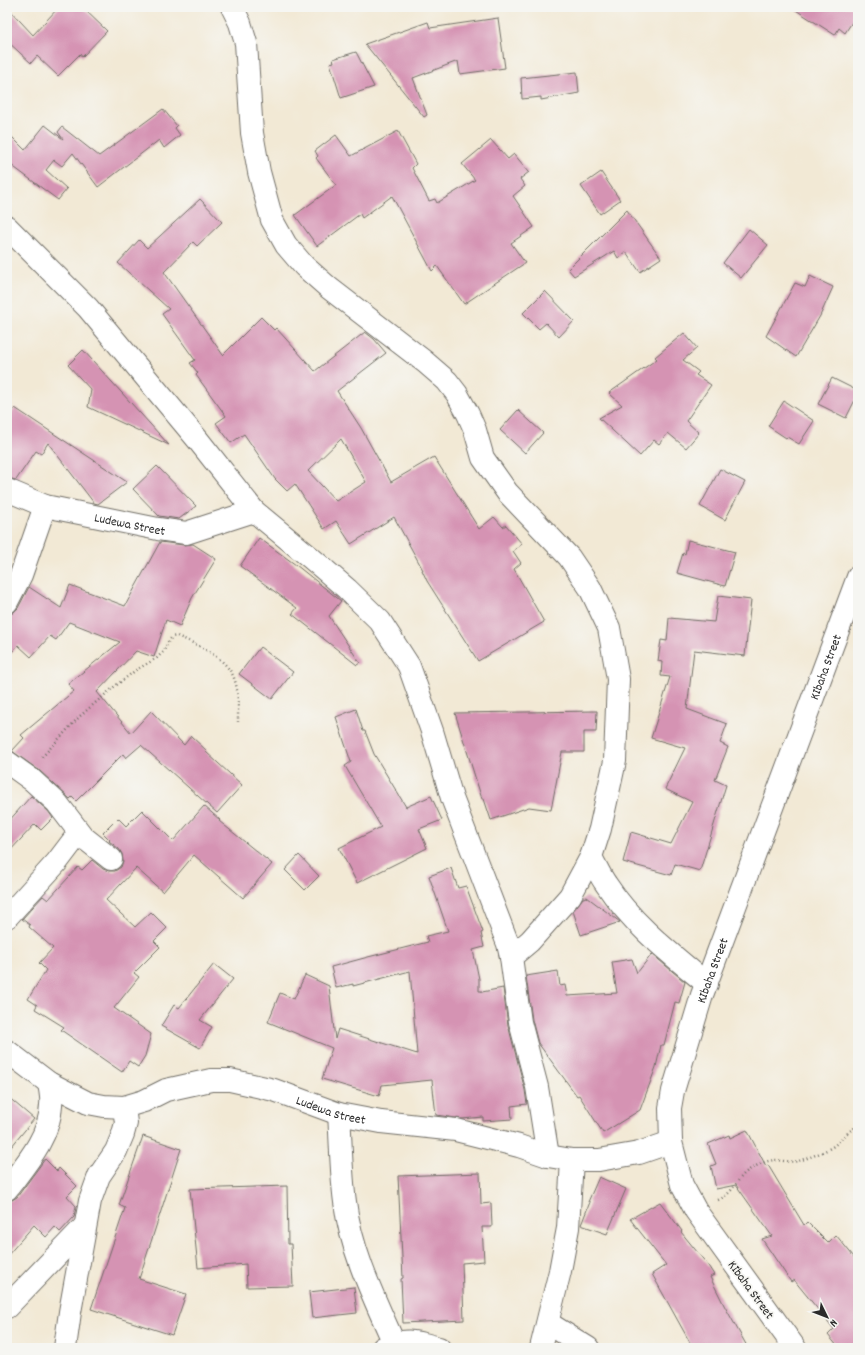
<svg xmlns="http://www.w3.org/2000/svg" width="865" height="1355" font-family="Dekko,sans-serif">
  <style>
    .building { fill: #d593b3; fill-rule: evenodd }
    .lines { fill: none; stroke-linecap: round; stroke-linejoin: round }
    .street-casing { stroke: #716e66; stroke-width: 24 }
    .path { stroke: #716e66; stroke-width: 2.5; stroke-dasharray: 1 3; stroke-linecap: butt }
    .street { stroke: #fff; stroke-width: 22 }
    .labels { text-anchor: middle; stroke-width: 3.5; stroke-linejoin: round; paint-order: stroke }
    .street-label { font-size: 13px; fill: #2b2b2b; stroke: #f6f6f2 }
  </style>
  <rect width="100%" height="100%" fill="#f6f6f2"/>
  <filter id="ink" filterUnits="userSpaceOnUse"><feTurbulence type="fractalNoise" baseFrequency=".025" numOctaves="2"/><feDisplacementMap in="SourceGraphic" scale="8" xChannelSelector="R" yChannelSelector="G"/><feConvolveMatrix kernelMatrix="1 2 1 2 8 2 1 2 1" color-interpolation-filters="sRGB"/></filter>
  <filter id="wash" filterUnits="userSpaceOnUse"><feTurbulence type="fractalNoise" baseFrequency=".012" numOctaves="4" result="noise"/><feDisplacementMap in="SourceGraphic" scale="16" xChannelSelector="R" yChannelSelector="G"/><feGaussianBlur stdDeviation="0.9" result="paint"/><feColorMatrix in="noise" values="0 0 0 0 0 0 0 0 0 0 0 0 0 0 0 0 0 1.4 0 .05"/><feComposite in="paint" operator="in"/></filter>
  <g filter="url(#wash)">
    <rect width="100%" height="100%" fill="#f2e9d5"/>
    <g id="blocks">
      <path class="building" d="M7 7 33 35 59 7H82L107 31 82 57 80 54 58 76 37 56 31 63 7 41Z
        M791 7H858V13L845 33 839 28 835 35Z
        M498 18 505 68 460 74 458 61 413 78 427 115 424 117 365 44 428 22 430 28Z
        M356 52 374 87 341 98 330 63 334 62 333 59Z
        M577 72 579 93 541 100V97L522 99 521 78Z
        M163 109 177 126 175 128 180 135 164 148 159 140 98 187 73 153 62 166 54 160 46 170 67 189 58 200 7 162V132L25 150 45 125 63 139 58 132 62 127 99 156Z
        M398 131 416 164 412 168 429 201 435 199 437 203 475 180 462 164 491 140 508 159 514 154 529 172 520 179 525 186 513 196 534 227 511 243 525 263 464 304 437 266 432 271 392 196 362 218 360 214 317 246 295 215 336 185 316 158 318 156 315 151 336 135 351 156Z
        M601 172 620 200 600 214 581 186Z
        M200 199 222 222 197 246 193 242 164 272 223 355 261 317 274 330 276 328 315 371 365 332 374 339 386 353 337 391 361 428 391 482 434 457 479 529 494 517 503 527 506 525 522 544 513 551 521 563 514 569 544 622 478 661 427 581 422 570H423L394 517 351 544 336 521 324 529 295 484 287 491 275 479 244 434 231 443 216 423 226 416 196 375 198 373 190 363 195 360 162 314 169 309 118 263 139 240 147 248ZM341 439 366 482 336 501 308 471Z
        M627 210 661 258 640 272 626 252 618 258 614 251 574 276 568 269Z
        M749 229 768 245 741 278 723 263Z
        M810 276 833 287 820 316 796 357 766 336 795 283 805 287Z
        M545 291 574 321 559 337 546 323 539 329 523 313Z
        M684 333 697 348 683 360 699 372 696 375 711 385 686 421 699 433 686 448 668 433 659 444 654 440 640 456 599 418 622 405 609 393 657 359 655 357Z
        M83 350 169 445 88 407 91 390 68 365Z
        M832 378 858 391V394L846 418 818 404Z
        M784 401 814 421 799 444 787 437 786 438 768 426Z
        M15 408 36 422 127 482 98 504 94 503 48 443 41 454 36 451 16 480 7 478V420Z
        M518 410 543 433 525 453 500 430Z
        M157 466 196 506 179 519 159 516 133 489Z
        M720 469 745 482 725 520 700 506Z
        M259 538 296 565 341 601 329 616 360 663 357 665 292 614 297 608 240 566Z
        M688 540 735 552 725 586 677 573 683 553 685 554Z
        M160 542 184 545 193 544 216 559 192 598 180 626 166 620 154 657 136 651 97 692 131 733 151 711 184 745 191 736 207 751 206 752 242 785 217 813 141 745 126 758 123 754 76 801 72 797 70 799 40 771 12 751 24 738 21 735 74 691 68 684 120 642 69 622 56 640 50 636 31 657 18 645 7 658V614L13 613 18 608 29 587 61 608 70 585 125 606Z
        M718 596 751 600 745 656 694 650 687 709 727 724 720 743 728 747 715 780 726 785 700 871 675 864 671 875 623 862 631 832 671 844 692 802 665 789 685 748 651 738 670 677 661 676 662 662 658 661 661 640 667 641 669 618 714 622Z
        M260 647 293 672 272 699 239 674Z
        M356 709 363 731H365L374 754 406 807 431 796 442 820 419 829 427 848 357 883 339 848 381 827 345 766 351 762 336 717Z
        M597 711 596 732H584V752H562L551 810 529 807 491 820 484 799H482L455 713Z
        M31 796 48 811 53 818 41 830 35 824 7 854V823Z
        M204 806 220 820 219 821 272 864 243 898 194 855 163 892 136 868 106 900 135 927 151 912 167 928 154 941 160 947 134 973 139 977 114 1008 151 1034 145 1056 138 1067 129 1061 122 1072 61 1030 64 1027 35 1009 37 1005 28 999 46 970 39 963 53 948 29 927 30 925 22 919 43 896 48 900 78 867 82 870 92 860 103 869 109 871H115L121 867 123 861 122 854 119 849 109 841 110 840 103 833 118 818 126 826 142 810 173 841Z
        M299 855 319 876 305 890 285 870Z
        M451 868 458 888 466 886 483 932 481 933 484 947 473 950 479 979V991H482V992L503 988 508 1025 525 1090 527 1104 511 1106 512 1119 483 1121V1117L462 1119 436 1115 432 1080 382 1085 379 1096 322 1079 332 1048 268 1022 280 993 294 999 305 975 329 986 335 1039 338 1029 417 1054 410 971 353 986V984L336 988 331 967 368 957 428 942 426 936 448 931 429 876Z
        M587 897 620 922 581 935 573 911 583 898Z
        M652 954 685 982 679 1003 675 1002 664 1045H661L656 1067 640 1110 603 1133 579 1095 577 1096 538 1043 532 1020 526 976 558 971 560 986 565 985 567 996 617 993 612 962 632 959 637 973Z
        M214 964 233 979 200 1020 212 1027 200 1048 161 1026 174 1005 179 1008Z
        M7 1096 34 1119 7 1152Z
        M747 1130 766 1166 768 1165 804 1225 807 1222 828 1243 836 1235 858 1262V1348H839L828 1335 834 1329 794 1280 791 1282 762 1239 772 1236 736 1185 716 1189 711 1166 716 1164 708 1144 729 1135 730 1138Z
        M143 1136 181 1149 139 1279 186 1294 172 1335 91 1309 125 1208 119 1205Z
        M45 1159 57 1171 59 1168 77 1186 67 1196 76 1206 74 1217 60 1232 55 1227 46 1237 34 1225 7 1256V1201L12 1200 17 1197Z
        M480 1173 481 1204 491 1203 492 1227H482L484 1261 462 1263 464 1320 403 1323 401 1279 403 1278 398 1176Z
        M599 1177 626 1189 607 1234 581 1225 590 1202H588Z
        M287 1186 288 1244H291L293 1286 247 1287 246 1264 198 1268 190 1189Z
        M660 1202 682 1231 681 1232 707 1264 714 1275 710 1277 724 1305 748 1348H693L652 1274 666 1265 630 1219Z
        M354 1287 357 1313 312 1318 309 1292Z"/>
    </g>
  </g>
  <g filter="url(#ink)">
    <use href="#blocks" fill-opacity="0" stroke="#716e66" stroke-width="1"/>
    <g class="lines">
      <g class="street-casing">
        <g id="street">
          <path d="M232 7 240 23 246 43 252 133 259 172 272 220 286 245 304 266 329 288 425 362 447 381 457 394 468 414 475 430 483 458 507 492 569 557 590 588 609 628 618 679 615 761 600 829 591 857 570 896 530 941 511 957"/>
          <path d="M7 227 88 308 198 440 254 511 311 558 347 589 380 621 409 666 432 731 452 798 508 944 511 957 520 1022 537 1087 548 1156"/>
          <path id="s1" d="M7 490 45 506 158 529 186 533 254 511"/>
          <path d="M7 602 21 575 45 506"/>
          <path d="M7 762 32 780 57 803 83 837 111 859"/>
          <path d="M591 857C596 866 600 876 606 884 632 924 671 954 707 984"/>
          <path d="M7 917 57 862 79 833"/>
          <path id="s2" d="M7 1051 49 1083 88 1103 104 1106 124 1107 144 1101 166 1090 211 1080H230L274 1090 339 1114 381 1122 456 1130 519 1146 548 1156 572 1160H599L639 1153 671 1142"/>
          <path d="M339 1114C341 1143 341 1173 345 1202 351 1251 374 1298 394 1343"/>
          <path d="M7 1189C25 1165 50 1137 51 1105 52 1098 50 1090 49 1083"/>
          <path d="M7 1307 85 1226"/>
          <path d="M548 1323 588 1348"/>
          <path d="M65 1348 70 1312 90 1201 99 1176 116 1151 123 1134 126 1123 124 1107"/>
          <path d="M383 1348C405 1337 417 1342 439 1348"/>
          <path d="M541 1348 560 1271 568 1228 572 1160"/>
          <path id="s3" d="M795 1348 696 1211 682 1185 671 1142 670 1108 673 1091 702 995 858 577"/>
        </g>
      </g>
      <path class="path" d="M42 757 80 716 114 687 136 670 157 658 164 651 168 642 172 637 177 636C196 644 226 657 234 678 239 691 238 708 238 722
        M718 1200C735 1193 736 1177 751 1169 759 1164 767 1160 777 1160 784 1161 794 1163 801 1160 809 1158 829 1150 835 1145 842 1139 849 1130 858 1126"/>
      <use href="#street" class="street"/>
    </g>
  </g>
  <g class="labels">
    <g class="street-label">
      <text dy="5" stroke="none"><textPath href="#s1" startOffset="128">Ludewa Street</textPath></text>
      <text dy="5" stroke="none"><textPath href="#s3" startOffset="745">KIbaha Street</textPath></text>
      <text dy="5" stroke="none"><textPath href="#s3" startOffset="421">KIbaha Street</textPath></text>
      <text dy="5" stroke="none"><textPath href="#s2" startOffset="349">Ludewa Street</textPath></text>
      <text transform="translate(752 1289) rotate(54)" y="5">KIbaha Street</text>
    </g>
  </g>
  <rect width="865" height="1355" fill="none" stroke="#f6f6f2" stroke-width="24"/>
  <g transform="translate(827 1317) rotate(133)" stroke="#f6f6f2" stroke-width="3" paint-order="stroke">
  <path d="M0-3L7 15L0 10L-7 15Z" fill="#2b2b2b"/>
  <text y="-6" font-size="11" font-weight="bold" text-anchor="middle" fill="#2b2b2b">N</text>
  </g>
</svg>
